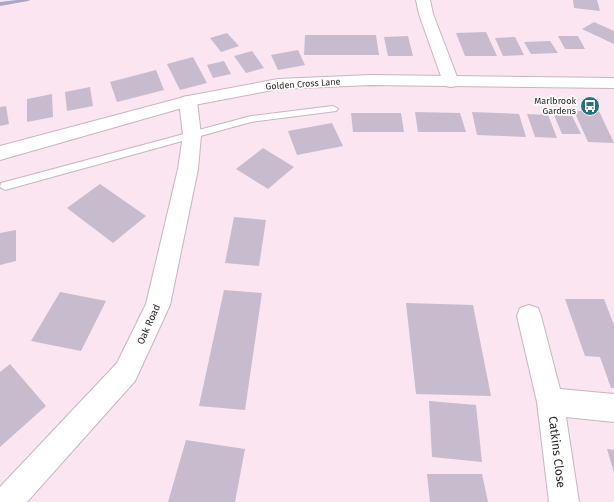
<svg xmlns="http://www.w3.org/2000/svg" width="614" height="502" font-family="'Fira Sans',sans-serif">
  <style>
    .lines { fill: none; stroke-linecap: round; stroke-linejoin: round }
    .stream { fill: #a9a7c7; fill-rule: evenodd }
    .building { fill: #c8bbcd }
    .lane-casing { stroke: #c9b4c0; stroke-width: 2 }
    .street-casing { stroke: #c9b4c0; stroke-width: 2 }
    .secondary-casing { stroke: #c9b4c0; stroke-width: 2 }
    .lane { fill: #fff; fill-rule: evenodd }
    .street { fill: #fff; fill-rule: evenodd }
    .secondary { fill: #fff; fill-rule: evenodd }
    .labels { text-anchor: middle; stroke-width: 3.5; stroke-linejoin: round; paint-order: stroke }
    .far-street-label { font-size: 9px; fill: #251e22; stroke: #fff }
    .far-poi-label { font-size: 9px; fill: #251e22; stroke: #fff; text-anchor: end }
    .street-label { font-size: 10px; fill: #251e22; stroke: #fff }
    .near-street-label { font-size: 12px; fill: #251e22; stroke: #fff }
  </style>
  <rect width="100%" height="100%" fill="#fae5f1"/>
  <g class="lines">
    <path class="stream" d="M17 0H30L28 1 0 6V2Z"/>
  </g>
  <path class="building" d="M573 0H597L600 11 574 8Z
    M594 22 614 31V44L582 29Z
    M486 32 497 56H465L456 33Z
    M227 33 239 46 221 52 210 38Z
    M305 35H376L379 55H304Z
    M408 36 413 56H388L384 37Z
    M558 36H578L585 49H565Z
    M515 37 524 55 503 56 495 38Z
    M550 41 558 53 531 54 524 42Z
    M298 50 305 65 278 70 271 55Z
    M252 51 264 68 246 73 234 56Z
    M193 57 207 83 180 90 167 64Z
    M224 61 231 74 213 78 207 65Z
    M156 70 164 90 117 102 110 82Z
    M90 87 93 106 67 111 65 92Z
    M52 94 53 117 27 122V99Z
    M6 106 9 124 0 126V107Z
    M574 111H599L614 143 588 142Z
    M415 112 460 113 466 132H418Z
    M472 112 519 114 526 137 477 135Z
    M351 113H401L404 132H353Z
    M527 114 548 115 557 138 535 137Z
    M554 115 572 116 581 134H562Z
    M332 123 343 146 297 155 288 131Z
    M263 148 294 167 268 189 236 169Z
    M100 184 146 216 113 243 67 208Z
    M234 217 266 220 259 266 225 263Z
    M16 230V261L0 265V233Z
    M224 290 262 293 245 410 199 406Z
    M60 292 106 301 81 351 31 341Z
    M565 299H604L614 325V388H611L600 357 585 356Z
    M406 303 473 305 491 396 416 394Z
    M10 364 46 406 0 447V372Z
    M429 401 476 405 482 462 432 457Z
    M186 440 245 449 235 502H168Z
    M607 449 614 450V473Z
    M427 474H482L488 502H430Z"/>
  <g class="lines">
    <g class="lane-casing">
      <path id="lane" d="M333 106 338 109 336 111 251 122 5 190 0 187 1 183 5 182 251 116Z"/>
    </g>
    <g class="street-casing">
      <path id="street" d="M416 0H430L433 14 459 82 457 86 451 87 445 86 443 82 419 14Z
        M188 96 194 97 197 101 201 135 198 169 170 305 135 381 27 502H0V487L117 363 146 304 178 169 183 135 179 101 182 97Z
        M529 305 538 308 541 316 560 389 614 394V422L566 417 579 502H549L537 402 517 316 520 308Z"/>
    </g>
    <g class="secondary-casing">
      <path id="secondary" d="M371 75 614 78V88L371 85 278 89 189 106 0 160V146L188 96 278 79Z"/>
    </g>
    <use href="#lane" class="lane"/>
    <use href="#street" class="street"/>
    <use href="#secondary" class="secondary"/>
  </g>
  <defs>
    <g id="bus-disc" transform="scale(1)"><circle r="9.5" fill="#28707b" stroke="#fff"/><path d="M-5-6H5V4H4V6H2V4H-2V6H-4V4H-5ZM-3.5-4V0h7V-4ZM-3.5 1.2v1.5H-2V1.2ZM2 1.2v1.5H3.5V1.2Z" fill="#fff"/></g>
  </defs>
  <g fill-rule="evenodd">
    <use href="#bus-disc" x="590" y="106"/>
  </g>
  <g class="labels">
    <g class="far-street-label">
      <text transform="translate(303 84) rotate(-4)" y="3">Golden Cross Lane</text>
    </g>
    <g class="far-poi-label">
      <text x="576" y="104">Marlbrook<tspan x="576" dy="10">Gardens</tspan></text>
    </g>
    <g class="street-label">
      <text transform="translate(148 324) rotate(-66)" y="4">Oak Road</text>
    </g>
    <g class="near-street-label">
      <text transform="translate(557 452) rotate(83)" y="4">Catkins Close</text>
    </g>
  </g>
</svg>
